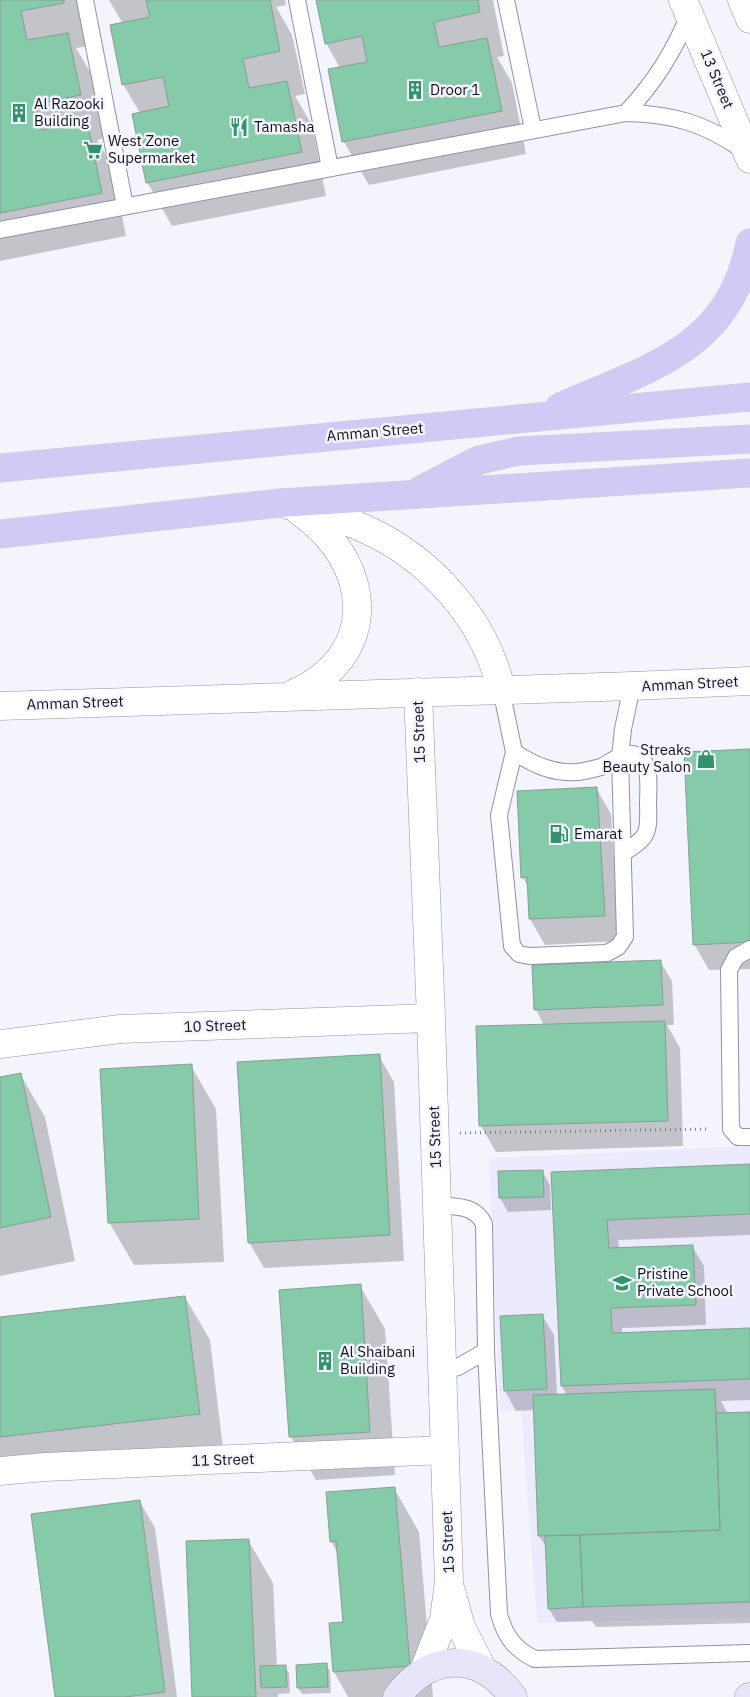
<svg xmlns="http://www.w3.org/2000/svg" width="750" height="1697" font-family="'IBM Plex Sans',sans-serif">
  <style>
    .built { fill: #ecebfd }
    .shadow { fill: #0003; fill-rule: evenodd }
    .building { fill: #85cbaa; stroke: #879e92 }
    .lines { fill: none; stroke-linecap: round; stroke-linejoin: round }
    .lane-casing { stroke: #9290a6; stroke-width: 18 }
    .street-casing { stroke: #9290a6; stroke-width: 29 }
    .secondary-casing { stroke: #9290a6; stroke-width: 29 }
    .primary-casing { stroke: #d0d0d1; stroke-width: 29 }
    .path { stroke: #7f7f87; stroke-width: 3; stroke-dasharray: 1 4; stroke-linecap: butt }
    .lane { stroke: #fff; stroke-width: 16 }
    .street { stroke: #fff; stroke-width: 28 }
    .secondary { stroke: #e7e5fa; stroke-width: 28 }
    .primary { stroke: #d0cbf4; stroke-width: 28 }
    .labels { text-anchor: middle; stroke-width: 5; stroke-linejoin: round; paint-order: stroke }
    .street-label { font-size: 15px; fill: #14131b; stroke: #f4f4fd }
    .poi-label { font-size: 15px; fill: #14131b; stroke: #f4f4fd; text-anchor: start }
  </style>
  <rect width="100%" height="100%" fill="#f4f4fd"/>
  <path class="built" d="M750 1146V1617L537 1623 521 1409 500 1412 489 1158Z"/>
  <path class="shadow" d="M0 0H79L89 46 76 48 93 77 105 138 97 140 112 165 126 236 0 261Z
    M109 0H285L286 5 276 7 292 35 305 94 295 96 312 125 326 196 172 226 147 182 140 113 123 84V24Z
    M317 0H493L504 56 497 57 512 83 526 154 369 185 344 142 340 68 326 43Z
    M750 751V969L709 970 694 944Z
    M596 788 611 814 619 941 545 945 530 919 528 888 523 877Z
    M660 961 672 981 674 1025H667L680 1048 683 1146 496 1152 481 1126 544 1025 536 1010Z
    M379 1056 394 1082 404 1261 264 1268 249 1242Z
    M191 1066 216 1109 224 1262 134 1265 109 1222Z
    M20 1074 45 1117 75 1261 0 1276V1078Z
    M750 1166V1235L618 1240 619 1249 692 1246 704 1266 706 1325 622 1328V1334L750 1329V1400L721 1401 728 1414 750 1413V1623L596 1627 592 1621 557 1622 549 1609 547 1548 539 1536 535 1410 516 1411 505 1391 542 1315 554 1335 557 1395H567L562 1386 552 1173ZM727 1529V1531L571 1536 570 1534Z
    M542 1171 550 1185 551 1210 508 1212 500 1198Z
    M360 1286 385 1329 395 1475 316 1480 291 1437Z
    M185 1297 210 1340 224 1457 0 1482V1318Z
    M394 1488 419 1532 433 1697H348L334 1672 330 1624 344 1623 338 1554 331 1541Z
    M140 1502 155 1528 177 1697H56Z
    M248 1540 273 1583 277 1667H285L289 1673 290 1693 278 1694V1697H193Z
    M326 1664 330 1671 331 1693 302 1694 298 1688Z"/>
  <path class="building" d="M0 0H64V3L21 11 27 40 68 33 81 95 36 104 41 130 87 121 102 193 0 213Z
    M146 0H270L280 51 243 59 249 88 287 81 302 152 146 183 132 114 169 106 163 77 122 85 110 25 150 17Z
    M316 0H478L480 12 434 22 439 47 487 38 502 111 342 142 328 69 367 62 362 36 325 44Z
    M750 749V942L693 945 684 752Z
    M597 787 605 916 529 919 527 877 521 878 517 791Z
    M661 960 663 1005 534 1010 532 965Z
    M665 1021 668 1121 479 1126 476 1026Z
    M380 1054 390 1235 248 1243 237 1062Z
    M192 1064 199 1219 108 1223 100 1069Z
    M21 1073 51 1217 0 1228V1077Z
    M750 1164V1214L607 1220 609 1248 693 1245 696 1305 611 1308 612 1333 750 1328V1379L561 1386 551 1172Z
    M543 1170 544 1197 499 1198 498 1171Z
    M361 1284 370 1432 289 1437 279 1290Z
    M185 1296 200 1414 0 1437V1317Z
    M543 1314 547 1389 504 1391 500 1316Z
    M715 1389 720 1530 538 1536 533 1395Z
    M750 1412V1602L583 1607 580 1535 720 1530 716 1413Z
    M395 1487 410 1666 333 1672 329 1623 343 1622 336 1541 330 1542 326 1492Z
    M140 1500 165 1692 125 1697H55L31 1514Z
    M580 1535 583 1607 548 1609 545 1536Z
    M249 1539 256 1697H192L186 1541Z
    M327 1663 328 1687 297 1688 296 1665Z
    M286 1665 287 1687 261 1688 260 1666Z"/>
  <g class="lines">
    <g class="lane-casing">
      <path id="lane" d="M85 0 125 206
        M297 0 330 168
        M506 0 533 129
        M626 113C654 83 674 53 689 14
        M0 230 626 113C673 114 704 123 743 150
        M501 689 514 752 499 815 512 946 519 954 529 956 607 953 618 947 625 937 620 757 623 729 632 686
        M514 752C534 765 554 774 578 772 585 771 594 769 601 767 613 761 629 746 642 759 651 769 648 791 648 804 649 833 649 837 623 853
        M750 949 736 957 729 970 731 1129 738 1137H750
        M438 1205C457 1207 475 1205 484 1224L486 1351 499 1614C505 1636 514 1649 535 1659L750 1653
        M443 1371 458 1367 486 1351"/>
    </g>
    <g class="street-casing">
      <path id="street" d="M683 0 750 159
        M742 0 750 19
        M288 505C315 511 340 517 365 529 430 558 485 619 501 689
        M418 692 431 1018 449 1582 444 1619 424 1670
        M293 694C382 655 373 562 299 511
        M0 706 632 686 750 681
        M0 1044 120 1029 431 1018
        M0 1471 45 1467 445 1450
        M451 1591 461 1627 482 1668"/>
    </g>
    <g class="secondary-casing">
      <path id="secondary" d="M397 1697C430 1652 480 1651 513 1697
        M749 1697H750"/>
    </g>
    <g class="primary-casing">
      <path id="primary" d="M560 407C648 368 729 350 750 243
        M0 468 750 397
        M421 490 479 460 519 451 750 439
        M0 534 280 503 750 473"/>
    </g>
    <path class="path" d="M460 1133 709 1129"/>
    <use href="#lane" class="lane"/>
    <use href="#street" class="street"/>
    <use href="#secondary" class="secondary"/>
    <use href="#primary" class="primary"/>
  </g>
  <defs>
    <g id="building-bare" transform="scale(1.5)"><path d="M-4-6H4V6H1V3H-1V6H-4ZM-2.5-4.3h1.7v1.8h-1.7ZM.8-4.3h1.7v1.8H.8ZM-2.5-1h1.7V.8h-1.7ZM.8-1h1.7V.8H.8Z" fill="#33936d" stroke="#f4f4fd" stroke-width="2.5" paint-order="stroke"/></g>
    <g id="restaurant-bare" transform="scale(1.5)"><path d="M-5-6h1v4h1v-4h1v4h1v-4h1v5L-1.5 .5V6h-2V.5L-5-1ZM5-6V6H3V1.5H1.5Q1.5-4 5-6Z" fill="#33936d" stroke="#f4f4fd" stroke-width="2.5" paint-order="stroke"/></g>
    <g id="supermarket-bare" transform="scale(1.5)"><path d="M-6-5.5h2.5l.6 2H6L4.5 2H-2.5L-4.4-4H-6ZM-1.5 3.2a1.3 1.3 0 1 0 .1 0ZM3 3.2a1.3 1.3 0 1 0 .1 0Z" fill="#33936d" stroke="#f4f4fd" stroke-width="2.5" paint-order="stroke"/></g>
    <g id="shop-bare" transform="scale(1.5)"><path d="M-5-2.5h2.3a2.7 3.5 0 0 1 5.4 0H5L5.5 6h-11ZM-1.5-2.5h3a1.5 2.3 0 0 0-3 0Z" fill="#33936d" stroke="#f4f4fd" stroke-width="2.5" paint-order="stroke"/></g>
    <g id="fuel-bare" transform="scale(1.5)"><path d="M-5.5-6h7V0h2V4h1.3V-2.5L3-4.5l.8-.8L6-3V5H2.5V1h-1V6h-7ZM-4.2-4.7v3.2H.2V-4.7Z" fill="#33936d" stroke="#f4f4fd" stroke-width="2.5" paint-order="stroke"/></g>
    <g id="school-bare" transform="scale(1.5)"><path d="M0-5L7-2L0 1L-7-2ZM-4 1L0 2.5L4 1V4Q0 6-4 4Z" fill="#33936d" stroke="#f4f4fd" stroke-width="2.5" paint-order="stroke"/></g>
  </defs>
  <g fill-rule="evenodd">
    <use href="#building-bare" x="415" y="90"/>
    <use href="#building-bare" x="19" y="113"/>
    <use href="#restaurant-bare" x="239" y="127"/>
    <use href="#supermarket-bare" x="93" y="150"/>
    <use href="#shop-bare" x="706" y="759"/>
    <use href="#fuel-bare" x="559" y="834"/>
    <use href="#school-bare" x="622" y="1283"/>
    <use href="#building-bare" x="325" y="1361"/>
  </g>
  <g class="labels">
    <g class="street-label">
      <text transform="translate(717 79) rotate(67)" y="5">13 Street</text>
      <text transform="translate(375 432) rotate(-5)" y="5">Amman Street</text>
      <text transform="translate(690 684) rotate(-3)" y="5">Amman Street</text>
      <text transform="translate(75 703) rotate(-2)" y="5">Amman Street</text>
      <text transform="translate(419 732) rotate(-92)" y="5">15 Street</text>
      <text transform="translate(215 1026) rotate(-2)" y="5">10 Street</text>
      <text transform="translate(435 1137) rotate(-92)" y="5">15 Street</text>
      <text transform="translate(223 1460) rotate(-2)" y="5">11 Street</text>
      <text transform="translate(448 1542) rotate(-92)" y="5">15 Street</text>
    </g>
    <g class="poi-label">
      <text x="430" y="95">Droor 1</text>
      <text x="34" y="109">Al Razooki<tspan x="34" dy="17">Building</tspan></text>
      <text x="254" y="132">Tamasha</text>
      <text x="108" y="146">West Zone<tspan x="108" dy="17">Supermarket</tspan></text>
      <text x="691" y="755" text-anchor="end">Streaks<tspan x="691" dy="17">Beauty Salon</tspan></text>
      <text x="574" y="839">Emarat</text>
      <text x="637" y="1279">Pristine<tspan x="637" dy="17">Private School</tspan></text>
      <text x="340" y="1357">Al Shaibani<tspan x="340" dy="17">Building</tspan></text>
    </g>
  </g>
</svg>
